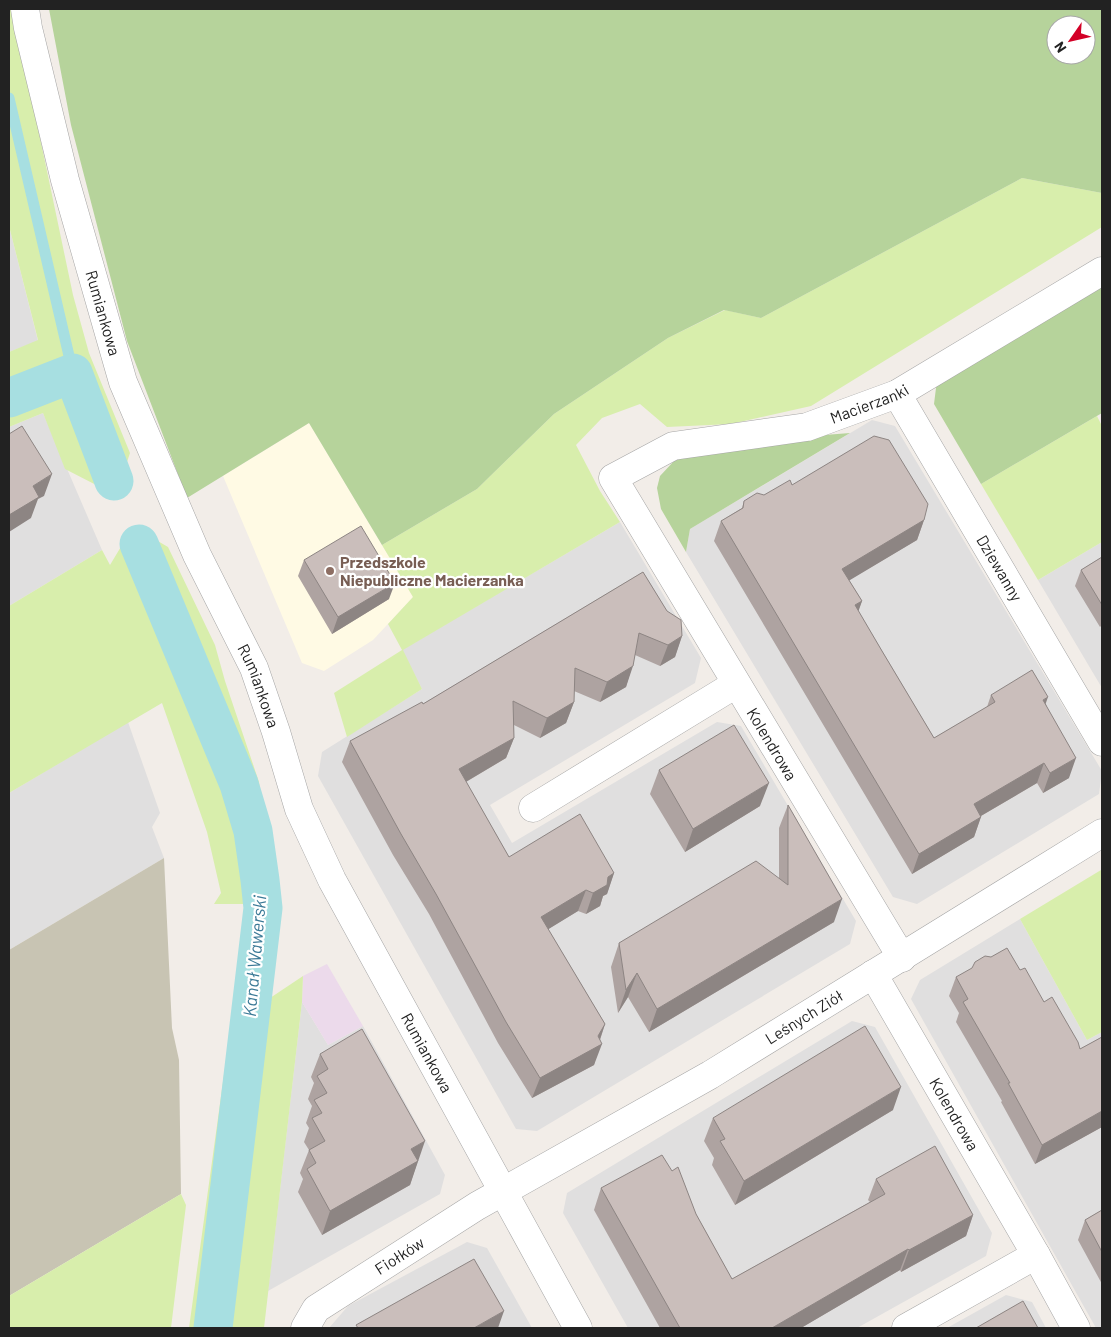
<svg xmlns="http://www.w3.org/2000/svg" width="1111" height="1337" font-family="Barlow,sans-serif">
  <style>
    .residential { fill: #e0dfdf }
    .industrial { fill: #ecdaeb }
    .education { fill: #fffae4 }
    .construction { fill: #c8c4b3 }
    .grass { fill: #d8eeac }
    .forest { fill: #b6d39b; fill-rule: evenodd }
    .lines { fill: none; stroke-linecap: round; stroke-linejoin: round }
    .stream { stroke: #a7dfe1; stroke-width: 11 }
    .canal { stroke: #a7dfe1; stroke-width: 39 }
    .minor-casing { stroke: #a6a6a6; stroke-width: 29 }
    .minor { stroke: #fff; stroke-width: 28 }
    .wall { fill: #aea3a1 }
    .shaded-wall { fill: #8d8583 }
    .building { fill: #cabebb; stroke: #8d8583 }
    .education-dot { fill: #8d6e63; stroke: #fff; stroke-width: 2 }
    .labels { text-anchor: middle; stroke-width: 4.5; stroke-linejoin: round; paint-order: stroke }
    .street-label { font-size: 16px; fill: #222; stroke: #fff }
    .education-label { font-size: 16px; font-weight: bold; fill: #785e54; stroke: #fff; text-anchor: start }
    .water-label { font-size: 18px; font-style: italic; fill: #3c7a97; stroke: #fff }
  </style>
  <rect width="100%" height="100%" fill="#f2ede8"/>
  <path class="residential" d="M9 226 38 341 9 352Z
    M43 413 102 550 9 606V427Z
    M872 420 895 426 1102 771 1099 794 917 904 893 897 686 552 690 529Z
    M620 522 701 658 695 683 490 805 512 843 717 722 741 726 856 921 850 944 537 1131 516 1129 318 776 322 752 422 689 402 650Z
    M1102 542V688L1038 580Z
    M128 722 160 813 152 827 164 858 9 950V793Z
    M1020 919 1087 1040 1102 1032V1328H1096L911 999 920 980Z
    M302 1002 328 1045 363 1026 445 1175 440 1194 268 1291Z
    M852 1021 875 1027 992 1233 986 1256 857 1328H628L563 1213 567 1193Z
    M467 1242 487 1248 532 1328H329L348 1306Z
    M1006 1295 1032 1302 1046 1328H947Z"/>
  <path class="industrial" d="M327 964 363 1026 328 1045 302 1002 303 976Z"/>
  <path class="education" d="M309 423 413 597 373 640 324 671 302 663 223 476Z"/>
  <path class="construction" d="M164 858 172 1028 179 1060 181 1194 9 1296V950Z"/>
  <path class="grass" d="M9 9H13L73 295 89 353 130 453 122 477 102 488 65 469 43 413 9 427V352L38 340 9 226Z
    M1022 178 1102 193V227L811 406 731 424 667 427 640 404 602 418 576 445 600 491 620 522 403 650 422 689 347 737 334 693 402 650 388 624 413 597 382 545 477 489 554 414 668 338 725 310 761 318Z
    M1097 416 1102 426V542L1038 580 981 484Z
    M144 533 168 547 215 645 225 681 259 782 273 904H214L221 893 207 832 162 703 9 793V606L102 550 110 565 125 540Z
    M1101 870 1102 871V1032L1087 1040 1020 919Z
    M303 976 302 1002 264 1328H189L231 1024Z
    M181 1194 186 1205 171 1328H9V1296Z"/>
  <path class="forest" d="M49 9H1102V193L1022 178 761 318 724 310 668 338 554 414 477 489 382 545 309 423 187 498 127 341 71 125ZM1056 25H1086V55H1056Z
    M1102 282V413L981 484 934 404 937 380Z
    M850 433 690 529 686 552 661 509 657 488 660 476 674 461 703 451 787 438Z"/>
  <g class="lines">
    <path class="stream" d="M9 98 73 373"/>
    <path class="canal" d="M9 398 73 373 114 481
      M139 544 239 784 253 831 260 880 263 908 213 1328"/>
    <g class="minor-casing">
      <g id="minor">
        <path id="s1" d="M25 9 28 28 65 180 123 382 197 555 254 668 276 732 299 809 332 880 578 1328"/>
        <path id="s2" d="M897 394 1102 742"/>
        <path d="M533 808 736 684"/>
        <path id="s3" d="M902 958 613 478 673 446 807 427 897 394 1102 271"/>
        <path id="s4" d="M873 974 1036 1255 1076 1328"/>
        <path id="s5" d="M305 1328 316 1309 477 1206 710 1075 1102 833"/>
        <path d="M906 1328 1036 1255"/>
      </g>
    </g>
    <use href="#minor" class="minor"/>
  </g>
  <path class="wall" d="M792 485 924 520 917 540 849 580 862 601 858 611 882 651 934 738 987 707 991 695 1046 704 1069 778 1043 793 1037 783 981 816 974 837 912 874 714 541 721 521 742 508 744 501 764 495Z
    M1102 557V625L1100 627 1075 586 1081 570Z
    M304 560 389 599 332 634 298 576Z
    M643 572 682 636 675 657 660 666 635 655 626 687 600 702 574 691V702L566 723 540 738 514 725V738L506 758 466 782 509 857 614 873 607 894 603 896 600 906 586 914 578 911 548 929 605 1024 600 1040 594 1065 532 1098 498 1043 429 914 393 855 342 762 350 741 423 704Z
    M659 770 760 806 685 852 650 794Z
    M788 805 834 922 649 1032 628 997 618 1013 611 967 619 943 779 879V828Z
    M1020 970 1080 1049 1102 1037V1127L1035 1164 1001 1102 1002 1101 956 1022 959 1013 949 996 956 977Z
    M320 1054 418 1160 410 1185 322 1235 298 1192 303 1179 300 1173 309 1150 304 1142 309 1128 306 1123 312 1106 308 1099 314 1083 311 1077Z
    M893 1110 735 1205 712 1165 714 1158 704 1141 713 1118Z
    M876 1179 973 1215 966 1236 901 1272 900 1270 801 1328H660L594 1210 601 1188 696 1214 732 1279 870 1202 868 1200Z
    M1102 1210V1284L1078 1240 1085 1220Z"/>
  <path class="shaded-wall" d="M52 474 44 496 38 499 31 518 9 532V515L33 486Z
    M924 520 917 540 835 589 842 569Z
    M395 583 389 599 332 634 338 617Z
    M862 601 855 621V605Z
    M682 636 675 657 660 666 668 645Z
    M633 666 626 687 600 702 607 682Z
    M1048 697 1041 717 1043 700Z
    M574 702 566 723 540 738 547 718Z
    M514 738 506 758 452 790 459 769Z
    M1076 758 1069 778 1043 793 1050 773Z
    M1044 763 1037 783 967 824 974 804Z
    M769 783 760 806 685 852 693 829Z
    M981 817 974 837 912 874 919 854Z
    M614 873 607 894 603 896 600 906 586 914 593 893 608 877Z
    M586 890 578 911 534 938 541 917Z
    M842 899 834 922 649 1032 657 1009Z
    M637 973 628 997 618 1013 626 990Z
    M605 1024 598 1045 602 1044 594 1065 532 1098 540 1078 598 1036Z
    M901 1087 893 1110 735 1205 744 1181Z
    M1102 1111V1127L1035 1164 1042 1145Z
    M425 1141 410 1185 322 1235 330 1211 411 1149Z
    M973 1215 966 1236 901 1272 909 1250Z
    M908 1249 900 1270 801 1328H772Z
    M504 1311 498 1328H474Z"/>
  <path class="building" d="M22 426 52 474 33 486 39 497 9 515V434Z
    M874 436 889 440 928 504 924 520 842 569 862 601 855 605 882 651 934 738 995 702 991 695 1032 670 1048 697 1043 700 1076 758 1050 773 1044 763 974 804 981 817 919 854 721 521 743 508 744 501 757 493 764 495 790 480 792 485Z
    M361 526 395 583 338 617 304 560Z
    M1102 557V605L1081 570Z
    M643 572 667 611 681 620 682 636 668 645 639 633 633 666 607 682 575 668 574 702 547 718 513 701 514 738 459 769 509 857 580 814 614 873 608 877 607 885 593 893 586 890 541 917 605 1024 598 1036 602 1044 540 1078 506 1022 436 894 401 834 350 741 422 702 423 704Z
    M734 725 769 783 693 829 659 770Z
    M788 805 842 899 657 1009 637 973 626 990 619 943 756 861 788 885Z
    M1007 948 1020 970 1025 968 1044 1002 1052 997 1078 1042 1080 1049 1102 1037V1111L1042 1145 1008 1083H1010L963 1002 968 999 956 977 972 968 975 962 985 956 991 957Z
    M865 1026 901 1087 744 1181 720 1141 725 1139 713 1118Z
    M362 1029 425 1141 411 1149 418 1161 330 1211 307 1169 316 1163 309 1150 325 1141 312 1118 322 1113 314 1100 327 1093 317 1076 328 1069 320 1054Z
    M935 1146 973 1215 909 1250 908 1249 772 1328H680L601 1188 662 1155 672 1171 678 1167 696 1214 732 1279 885 1194 876 1179Z
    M1102 1210V1252L1085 1220Z
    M474 1259 504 1311 474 1328H358L356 1325Z
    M1023 1301 1038 1328H976Z"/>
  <circle class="education-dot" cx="330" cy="571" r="5"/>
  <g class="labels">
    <g class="street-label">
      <text dy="6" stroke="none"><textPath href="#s1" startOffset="314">Rumiankowa</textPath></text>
      <text dy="6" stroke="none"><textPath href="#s3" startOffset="830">Macierzanki</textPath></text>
      <text dy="6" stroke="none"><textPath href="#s2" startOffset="202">Dziewanny</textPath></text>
      <text dy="6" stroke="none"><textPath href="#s1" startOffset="719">Rumiankowa</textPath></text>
      <text transform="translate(772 744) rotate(59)" y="6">Kolendrowa</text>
      <text dy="6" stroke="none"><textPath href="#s5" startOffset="591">Leśnych Ziół</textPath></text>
      <text dy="6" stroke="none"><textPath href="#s1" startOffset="1124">Rumiankowa</textPath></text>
      <text dy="6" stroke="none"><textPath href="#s4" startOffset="162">Kolendrowa</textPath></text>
      <text dy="6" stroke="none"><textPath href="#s5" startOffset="121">Fiołków</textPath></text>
    </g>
    <g class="education-label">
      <text x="340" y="568">Przedszkole<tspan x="340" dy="18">Niepubliczne Macierzanka</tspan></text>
    </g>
    <g class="water-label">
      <text transform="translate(255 956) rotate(-85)" y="6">Kanał Wawerski</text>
    </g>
  </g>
  <rect width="1111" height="1337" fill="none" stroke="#222222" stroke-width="20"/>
  <g transform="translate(1071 40) rotate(236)"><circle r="24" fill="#ffffff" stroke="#a7a7a7"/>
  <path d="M0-4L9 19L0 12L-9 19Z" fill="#d30027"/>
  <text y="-8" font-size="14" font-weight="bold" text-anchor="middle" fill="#222222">N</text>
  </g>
</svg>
